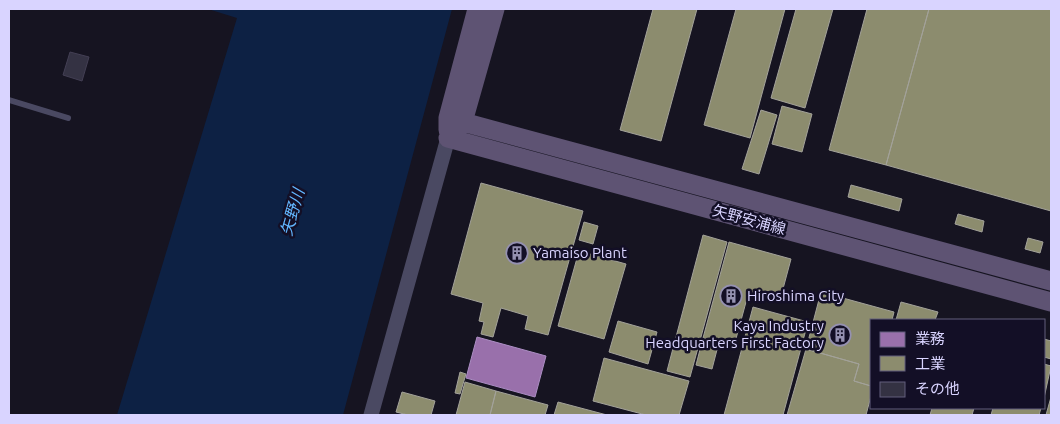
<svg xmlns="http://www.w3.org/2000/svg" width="1060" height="424" font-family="Ubuntu,'Noto Sans JP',sans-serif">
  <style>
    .water { fill: #0d2144 }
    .offices { fill: #9970ab; stroke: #ac8ec4 }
    .industry { fill: #8c8c6e; stroke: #a3a29a }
    .building { fill: #343243; stroke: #433f54 }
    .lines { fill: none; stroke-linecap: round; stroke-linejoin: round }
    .service { stroke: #4a4962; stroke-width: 6 }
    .tertiary { stroke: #4a4962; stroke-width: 15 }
    .primary { stroke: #5e5373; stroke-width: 19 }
    .labels { text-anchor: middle; stroke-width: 5; stroke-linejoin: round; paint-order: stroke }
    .street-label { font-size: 15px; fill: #d9d4ff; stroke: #130f26 }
    .poi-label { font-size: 15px; fill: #d9d4ff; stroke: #130f26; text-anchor: start }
    .water-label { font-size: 16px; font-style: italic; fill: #62b6ff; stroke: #130f26 }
  </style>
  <rect width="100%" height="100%" fill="#161421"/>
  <path class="water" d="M208 9H452L343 415H117L237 18Z"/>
  <path class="offices" d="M477 337 546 356 535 397 466 378Z"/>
  <path class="industry" d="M653 9H697L661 141 620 130Z
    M736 9H785L750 138 704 125Z
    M796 9H833L805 108 771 98Z
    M867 9H929L886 165 829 150Z
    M929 9H1051V211L886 165Z
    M782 106 812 114 802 152 772 144Z
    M761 110 777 115 759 174 742 169Z
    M481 183 583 211 548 335 525 329 528 316 501 308 493 337 481 334 484 322 479 321 483 303 451 294Z
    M851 185 902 199 899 211 848 197Z
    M958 214 984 221 982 232 955 224Z
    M584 222 598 226 593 244 579 240Z
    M703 235 727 242 690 377 667 371Z
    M1028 238 1043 242 1040 253 1025 249Z
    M729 242 791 259 780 300 749 291 734 346 703 338Z
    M579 251 626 264 604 339 558 326Z
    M821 292 894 312 892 320H871V386L854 381 859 364 806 349Z
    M901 302 938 312 935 320H896Z
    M753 307 808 322 783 415H724Z
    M618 321 657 332 648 364 609 352Z
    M703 338 719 342 712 369 696 365Z
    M1044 339 1051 341V359L1044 357Z
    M806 349 859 364 854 381 871 386V396L866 415H787Z
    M604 358 689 381 679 415H646L593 401Z
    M1044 364 1051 366 1044 398Z
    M460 372 466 374 460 394 455 393Z
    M465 382 496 391 490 415H456Z
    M496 391 548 405 545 415H490Z
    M402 392 435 401 431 415H408L396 412Z
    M1051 397V415H1046Z
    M558 402 607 415H554Z
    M932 408H974L972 415H930Z
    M993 408H1041L1039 415H991Z"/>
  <path class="building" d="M70 52 89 57 82 81 63 75Z"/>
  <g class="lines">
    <path class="service" d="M9 100 68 118"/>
    <path class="tertiary" d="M371 415 448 138"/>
    <path class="primary" d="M448 118 1051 281
      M448 130V118L477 9
      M456 130 463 122 495 9
      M448 138 1051 302"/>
  </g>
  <defs>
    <g id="building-ring" transform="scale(1.125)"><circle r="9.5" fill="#130f26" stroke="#9591b1" stroke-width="1.5"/><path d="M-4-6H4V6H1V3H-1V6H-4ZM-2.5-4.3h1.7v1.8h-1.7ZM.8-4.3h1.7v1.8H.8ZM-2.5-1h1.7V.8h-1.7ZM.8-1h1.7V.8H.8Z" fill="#9591b1"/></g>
  </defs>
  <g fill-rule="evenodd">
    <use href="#building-ring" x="517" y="253"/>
    <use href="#building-ring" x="731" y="296"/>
    <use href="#building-ring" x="840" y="335"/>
  </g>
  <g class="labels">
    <g class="street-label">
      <text transform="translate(749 220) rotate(15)" y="5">矢野安浦線</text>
    </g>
    <g class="poi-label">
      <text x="533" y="258">Yamaiso Plant</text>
      <text x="747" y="301">Hiroshima City</text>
      <text x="824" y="331" text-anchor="end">Kaya Industry<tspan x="824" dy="17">Headquarters First Factory</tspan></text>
    </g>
    <g class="water-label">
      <text transform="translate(292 212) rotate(-74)" y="6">矢野川</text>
    </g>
  </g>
  <rect width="1060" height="424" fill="none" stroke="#d9d4ff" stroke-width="20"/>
  <rect x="870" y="319" width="175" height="90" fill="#130f26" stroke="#625e7d"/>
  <rect x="880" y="332" width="25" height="15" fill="#9970ab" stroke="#625e7d"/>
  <text x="915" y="344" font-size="15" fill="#d9d4ff">業務</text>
  <rect x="880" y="356" width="25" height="15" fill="#8c8c6e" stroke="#625e7d"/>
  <text x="915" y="369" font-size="15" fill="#d9d4ff">工業</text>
  <rect x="880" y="382" width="25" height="15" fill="#343243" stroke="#625e7d"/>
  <text x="915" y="394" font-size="15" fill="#d9d4ff">その他</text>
</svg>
